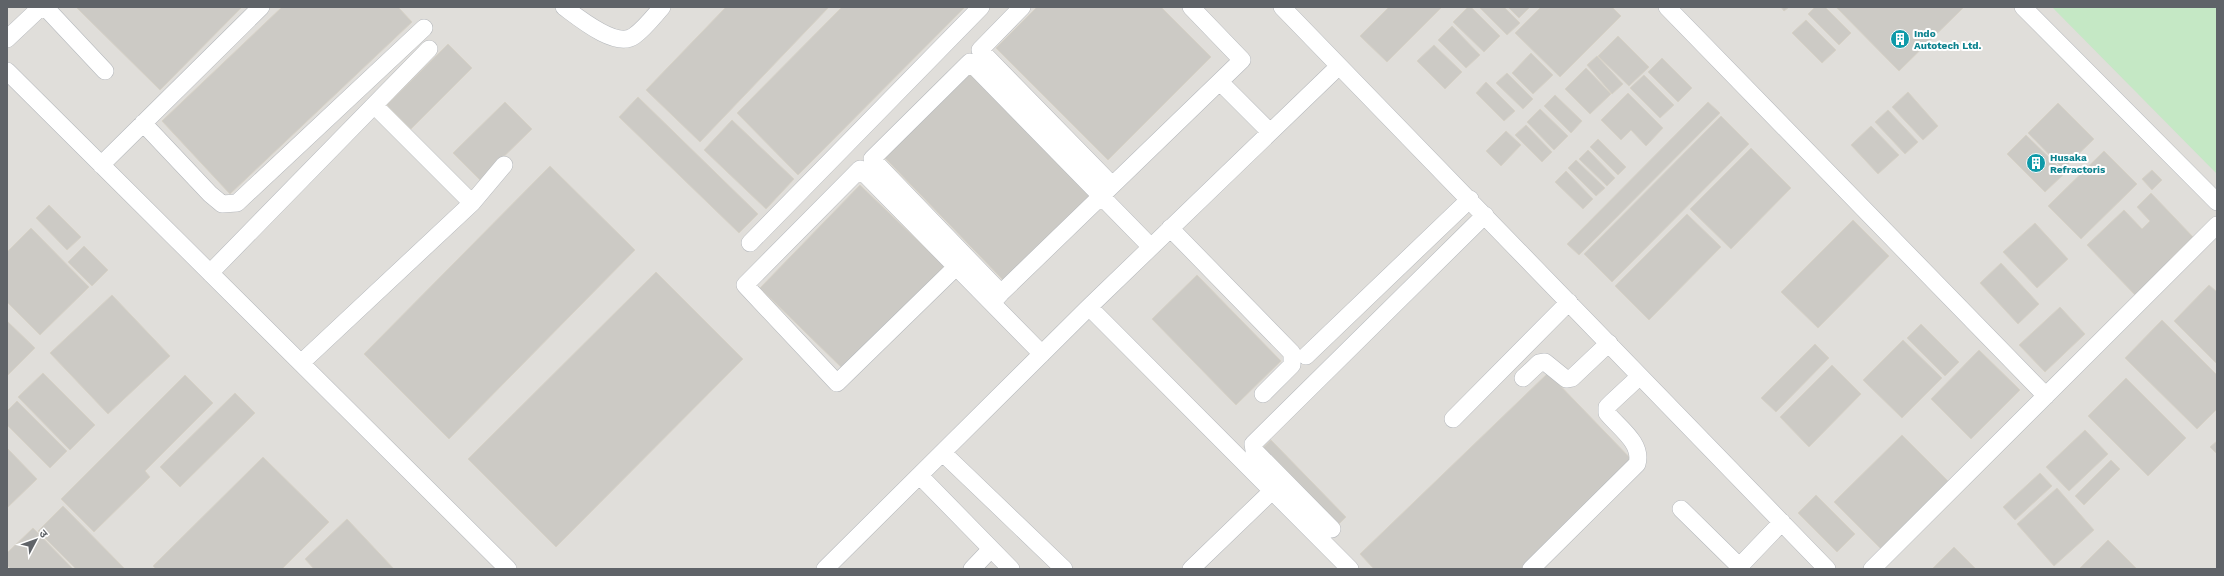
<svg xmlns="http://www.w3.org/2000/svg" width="2224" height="576" font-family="'Work Sans','Noto Sans Devanagari',sans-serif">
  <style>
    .industrial { fill: #e0deda }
    .green { fill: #c5e8c5 }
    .building { fill: #cccac5; stroke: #d6d1c6 }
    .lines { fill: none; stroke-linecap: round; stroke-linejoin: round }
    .minor-casing { stroke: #b5b8bc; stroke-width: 18 }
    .minor { stroke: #fff; stroke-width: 17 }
    .labels { text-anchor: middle; stroke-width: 4; stroke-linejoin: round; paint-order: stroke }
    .culture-label { font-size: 10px; font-weight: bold; fill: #0d838f; stroke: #fff; text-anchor: start }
  </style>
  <rect width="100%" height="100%" fill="#f1efe8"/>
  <path class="industrial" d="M7 7H2217V569H7Z"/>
  <path class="green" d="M2052 7H2217V174Z"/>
  <path class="building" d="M76 7H242L160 90Z
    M282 7H398L412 22 230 194 162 121Z
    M726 7H829L700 142 646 90Z
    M842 7H965L798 175 737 113Z
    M1037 7H1161L1211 57 1108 160 996 48Z
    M1389 7H1442L1387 62 1360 36Z
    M1468 7H1471L1500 36 1484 52 1453 22Z
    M1479 7H1504L1520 23 1507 35Z
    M1508 7H1530L1519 18Z
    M1541 7H1612L1621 16 1560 77 1515 33Z
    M1781 7H1789L1784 11Z
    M1815 7H1825L1851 33 1839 45 1808 14Z
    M1836 7H1964L1899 71Z
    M1806 20 1836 50 1822 63 1792 33Z
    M1452 26 1480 55 1466 68 1438 40Z
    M1618 36 1649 67 1629 86 1598 56Z
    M448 44 472 68 411 129 387 105Z
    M1434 45 1462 72 1445 89 1417 61Z
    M1531 53 1553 75 1533 94 1512 73Z
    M1597 56 1623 84 1612 94 1587 65Z
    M1662 58 1692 88 1678 102 1648 72Z
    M1586 68 1611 94 1590 114 1565 89Z
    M972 72 1091 195 1003 280 884 157Z
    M1507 73 1533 99 1523 109 1496 83Z
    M1644 75 1674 105 1660 118 1630 88Z
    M1486 82 1515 111 1504 121 1476 93Z
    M1908 92 1938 126 1923 140 1892 107Z
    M1628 93 1663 128 1646 146 1631 130 1621 140 1601 120Z
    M1555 95 1582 121 1571 133 1544 106Z
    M638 97 758 214 739 233 619 117Z
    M505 102 532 129 480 180 453 153Z
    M1708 102 1720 113 1579 255 1567 244Z
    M2058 103 2094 139 2063 169 2028 133Z
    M1540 109 1568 136 1554 150 1527 122Z
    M1888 110 1918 142 1905 154 1875 122Z
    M1721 116 1749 144 1612 282 1584 254Z
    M732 120 794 179 766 209 704 150Z
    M1526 125 1552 152 1542 162 1515 135Z
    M1871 126 1899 155 1878 174 1851 145Z
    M1506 131 1521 145 1501 166 1486 151Z
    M2026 135 2065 173 2045 192 2007 154Z
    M1598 139 1626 167 1618 175 1590 147Z
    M1751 148 1791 188 1731 249 1690 209Z
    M1588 150 1615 178 1607 186 1579 159Z
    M2104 151 2137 184 2081 239 2048 206Z
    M1576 160 1605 188 1596 196 1568 168Z
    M550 166 635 250 449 439 364 354Z
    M2152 170 2162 180 2152 190 2142 179Z
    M1566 171 1593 199 1583 209 1555 182Z
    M860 185 944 266 844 370 760 288Z
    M2151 193 2193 237 2170 259 2173 261 2136 296 2087 245 2124 210 2142 229 2150 221 2137 207Z
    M49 205 81 237 67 250 36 218Z
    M1687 214 1721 247 1649 320 1615 286Z
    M1853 220 1889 256 1818 328 1781 292Z
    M2035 223 2068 259 2037 288 2003 252Z
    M31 228 89 287 40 335 7 302V252Z
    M84 246 108 270 92 286 68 262Z
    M2001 263 2039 304 2018 324 1980 283Z
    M656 272 743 359 556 547 468 459Z
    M1197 275 1281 361 1236 405 1152 319Z
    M2209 285 2217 292V364L2174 321Z
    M112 295 170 356 108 414 50 353Z
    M2060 307 2085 334 2045 372 2019 345Z
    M2162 320 2217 375V409L2197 429 2125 358Z
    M7 321 35 348 7 376Z
    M1921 324 1959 362 1945 376 1907 338Z
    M1903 340 1942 378 1902 418 1863 380Z
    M1815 344 1829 358 1776 412 1761 398Z
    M1979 350 2020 390 1971 439 1931 399Z
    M1832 365 1861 394 1809 447 1780 417Z
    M43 373 95 425 70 450 18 397Z
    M1548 373 1633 461 1521 569H1374L1360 554Z
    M185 375 213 403 145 471 150 477 94 532 61 499Z
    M2126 378 2186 438 2148 476 2088 416Z
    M235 393 255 413 180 487 160 467Z
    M17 401 67 451 50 468 7 425V411Z
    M2085 430 2108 454 2069 491 2046 467Z
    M1902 435 1949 482 1881 549 1834 502Z
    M1271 440 1346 517 1334 529 1259 452Z
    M2217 441V454L2210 447Z
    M7 448 37 479 7 508Z
    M263 457 329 522 282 569H156L153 566Z
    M2111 460 2120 469 2084 505 2075 496Z
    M2040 473 2052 486 2015 520 2003 507Z
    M2057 488 2094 530 2054 566 2017 524Z
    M1816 495 1855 534 1837 552 1798 513Z
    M63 506 125 569H76L38 531Z
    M347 519 394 569H314L305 559Z
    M33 528 73 569H11L7 565V553Z
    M2108 540 2137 569H2079Z
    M1954 547 1976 569H1932Z"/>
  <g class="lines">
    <g class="minor-casing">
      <path id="minor" d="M45 7 105 71
        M564 7C579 18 616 49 634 36 645 28 654 16 662 7
        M1022 7 980 50 1112 185
        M1282 7 1827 569
        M1667 7 2046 396
        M2023 7 2217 202
        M7 39 41 7
        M7 71 508 569
        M1220 82 1269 131
        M374 105 472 203
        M143 123 210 194 222 204 237 203 424 28
        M101 165 261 7
        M1170 228 1292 353V365L1263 394
        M750 243 981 7
        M956 267 837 383 745 285 860 169 1042 354
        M210 273 429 49
        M1001 293 1242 60 1191 7
        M992 303 1001 293 872 159 970 62 1151 247
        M1089 307 1350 569
        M1306 356 1470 199
        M301 363 472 203 504 165
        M1523 378 1539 363 1545 362 1566 379 1572 378 1609 343
        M1453 419 1569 302
        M943 453 1064 569
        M920 476 1011 569
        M1681 509 1739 566
        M1332 529 1254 450 1253 444 1485 215
        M825 569 1089 307 1339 66
        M972 569 991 549
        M1191 569 1273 490
        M1531 569 1637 464C1643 443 1618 427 1607 413V407L1612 402 1640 376
        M1737 569 1782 522
        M1872 569 2217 225"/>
    </g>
    <use href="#minor" class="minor"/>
  </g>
  <defs>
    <g id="building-disc" transform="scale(1)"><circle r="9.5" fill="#0f9aa8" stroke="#fff"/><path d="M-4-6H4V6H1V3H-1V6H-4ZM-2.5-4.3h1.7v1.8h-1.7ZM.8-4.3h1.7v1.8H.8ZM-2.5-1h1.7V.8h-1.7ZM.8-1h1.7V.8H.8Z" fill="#fff"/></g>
  </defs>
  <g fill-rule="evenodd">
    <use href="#building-disc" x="1900" y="39"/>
    <use href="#building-disc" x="2036" y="163"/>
  </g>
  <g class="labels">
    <g class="culture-label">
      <text x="1914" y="37">Indo<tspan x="1914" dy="12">Autotech Ltd.</tspan></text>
      <text x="2050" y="161">Husaka<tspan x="2050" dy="12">Refractoris</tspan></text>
    </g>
  </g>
  <rect width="2224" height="576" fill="none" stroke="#5f6368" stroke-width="16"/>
  <g transform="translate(36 540) rotate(49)" stroke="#ffffff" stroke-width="3" paint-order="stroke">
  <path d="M0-3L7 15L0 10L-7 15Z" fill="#5f6368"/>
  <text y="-6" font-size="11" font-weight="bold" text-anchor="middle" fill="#5f6368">उ</text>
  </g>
</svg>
